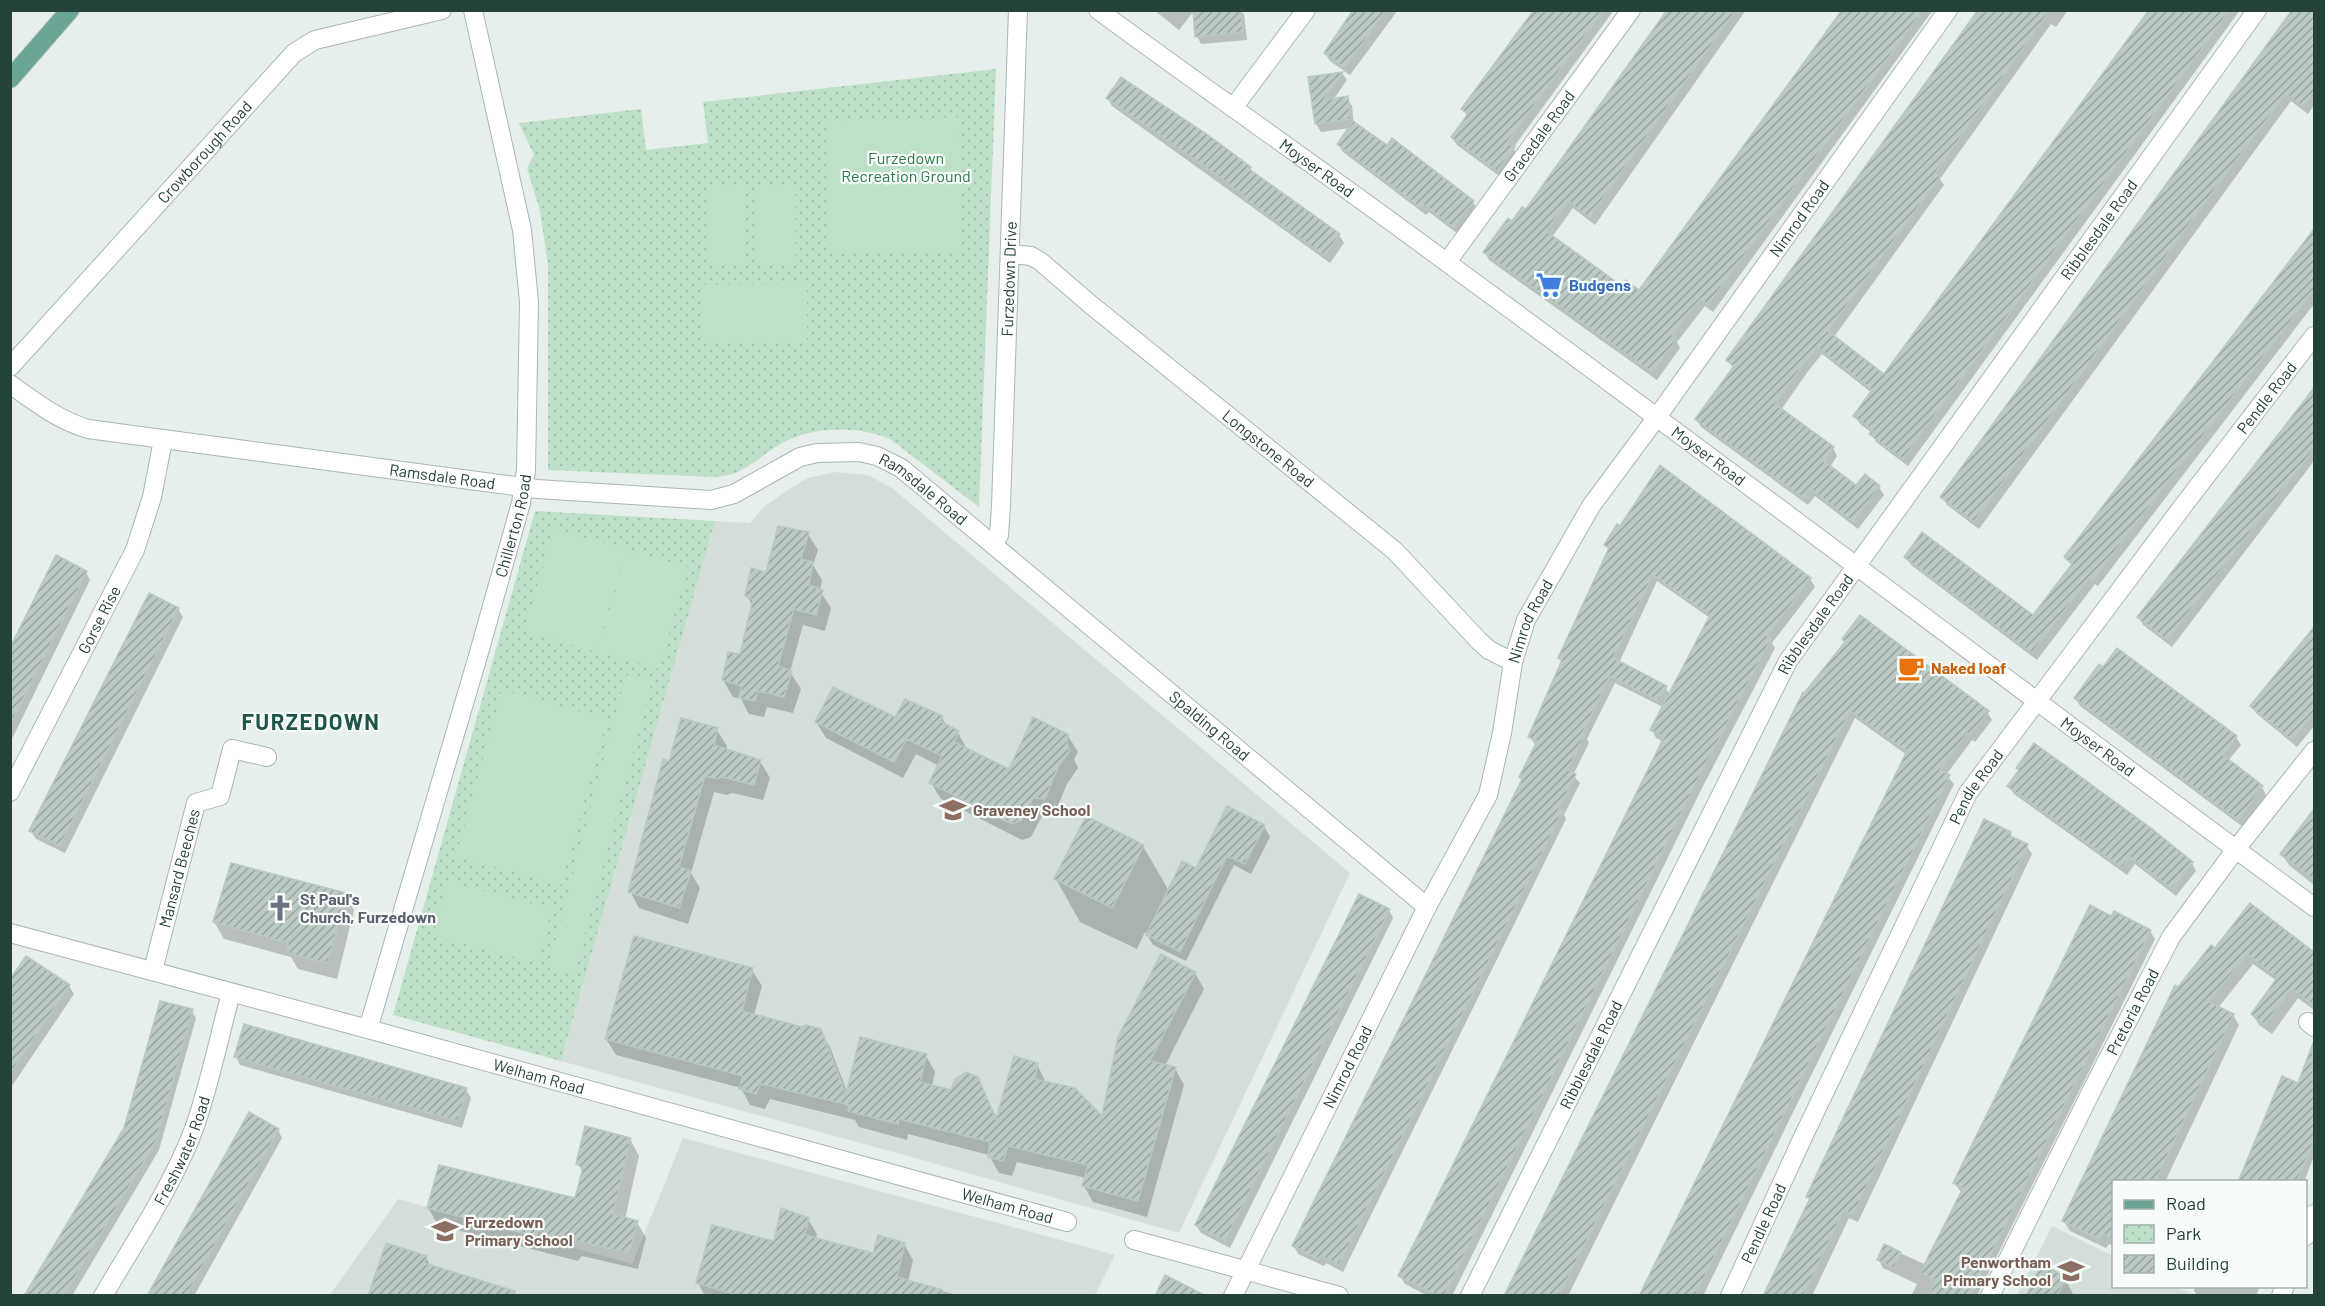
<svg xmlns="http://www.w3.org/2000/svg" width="2325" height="1306" font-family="Barlow,sans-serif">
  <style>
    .built { fill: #d4dfda }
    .park { fill: url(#park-dots) }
    .garden { fill: #bfe0c8 }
    .shadow { fill: #0003; fill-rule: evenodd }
    .building { fill: url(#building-hatch); stroke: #b8c9c2; stroke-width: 1.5 }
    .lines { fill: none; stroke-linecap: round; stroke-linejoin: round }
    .minor-casing { stroke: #a8b8b2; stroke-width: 20 }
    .major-casing { stroke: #c2cac8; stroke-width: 20 }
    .minor { stroke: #fff; stroke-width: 18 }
    .major { stroke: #6aa596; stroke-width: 18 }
    .labels { text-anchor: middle; stroke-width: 4.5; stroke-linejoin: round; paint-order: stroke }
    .street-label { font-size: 16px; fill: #24423a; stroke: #f7fbf9 }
    .park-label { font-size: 16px; fill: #2d7a4b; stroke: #f7fbf9 }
    .shop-label { font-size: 16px; font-weight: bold; fill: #366cbe; stroke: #f7fbf9; text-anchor: start }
    .food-label { font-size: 16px; font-weight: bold; fill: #c56008; stroke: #f7fbf9; text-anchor: start }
    .education-label { font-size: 16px; font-weight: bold; fill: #785e54; stroke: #f7fbf9; text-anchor: start }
    .worship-label { font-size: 16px; font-weight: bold; fill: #5b616d; stroke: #f7fbf9; text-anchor: start }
    .district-label { font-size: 22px; font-weight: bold; letter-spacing: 1.5px; fill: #1f5548; stroke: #f7fbf9 }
  </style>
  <defs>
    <pattern id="park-dots" width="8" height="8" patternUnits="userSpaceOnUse" patternTransform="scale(1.5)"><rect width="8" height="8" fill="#bfe0c8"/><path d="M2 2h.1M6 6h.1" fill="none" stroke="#a4c1ad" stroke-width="1.8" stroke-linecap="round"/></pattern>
    <pattern id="building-hatch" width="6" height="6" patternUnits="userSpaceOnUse" patternTransform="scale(1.5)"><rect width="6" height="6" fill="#bbcac4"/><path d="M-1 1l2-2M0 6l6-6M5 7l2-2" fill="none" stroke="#98a6a0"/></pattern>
  </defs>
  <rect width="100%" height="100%" fill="#e6efeb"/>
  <path class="built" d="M834 472 868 475 892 488 1350 873 1179 1233 922 1160 561 1061 715 521 750 523 764 507 786 491 808 478Z
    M683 1138 1024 1230 1115 1255 1095 1295 329 1296 398 1199 632 1264Z
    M2052 1226 2113 1256 2114 1286 2176 1287 2194 1295 2017 1296Z"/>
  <path class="park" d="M996 69 979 507 890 439C856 425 809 426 777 446 764 454 752 465 738 472 731 475 722 476 715 477L548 470V264L540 211 527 168 534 155 519 123 641 109 646 150 708 143 703 102Z
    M535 511 715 521 561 1061 393 1015Z"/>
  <path class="garden" d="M958 117 962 250 831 254 826 122Z
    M745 185 746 264H708L707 186Z
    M758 186H795V263L757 264Z
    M807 284V342L702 343 701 285Z
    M554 529 626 549 596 652 524 631Z
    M627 550 688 567 659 669 598 652Z
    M626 675 652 681 574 975 548 968Z
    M502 690 607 719 561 885 456 856Z
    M447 881 552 909 537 963 433 936Z"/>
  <path class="shadow" d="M1154 10H1194V11L1179 30Z
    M1208 10H1241L1244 15 1247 40 1201 44 1197 36Z
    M1357 10H1398L1350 75 1330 61 1325 53Z
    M1535 10H1614L1513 148 1518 156 1502 178 1457 145 1452 138 1468 117 1463 109Z
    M1668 10H1746L1595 225 1573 208 1552 237 1623 288 1639 292 1844 10H1933L1713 312 1705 306 1677 342 1680 348 1657 380 1489 260 1485 252 1526 211Z
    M1980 10H2068L2056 27 2051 24 1940 179 1944 185 1834 337 1885 376 2151 10H2240L1908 466 1876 442 1872 433 1860 424 1855 416 1872 393 1822 354 1809 370 1781 410 1833 448 1837 456 1830 467 1856 487H1879L1884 495 1858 529 1815 496 1808 505 1701 427 1696 419 1734 369 1727 360Z
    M2293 10H2314V105L2308 114 2291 101 1979 529 1947 505 1942 497Z
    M1342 73 1347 80 1333 100 1347 98 1352 106 1354 124 1473 202 1477 209 1458 234 1429 212 1426 215 1343 152 1338 144 1350 128 1321 132 1316 124 1309 78Z
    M1108 99 1207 137 1250 168 1253 174 1339 235 1344 243 1330 263 1112 106Z
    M2314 242V304L2098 586 2095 584 2037 660 1911 565 1906 557 2034 617 2072 566 2066 557Z
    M2314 389V461L2172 647 2143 625 2139 617Z
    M1660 467 1810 579 1815 587 1772 643 1775 648 1702 788 1452 1296H1428L1405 1284 1400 1276 1664 742 1656 738 1652 730 1663 707 1615 683 1587 739 1589 743 1573 775 1580 783 1564 815 1566 819 1343 1272 1326 1263 1324 1266 1298 1254 1294 1246 1523 782 1520 777 1536 746 1530 737 1562 663 1559 658 1609 551 1606 545 1620 528ZM1657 581 1710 618 1670 695 1665 687 1619 663Z
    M808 534 818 550 813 565 822 580 820 591 831 608 825 631 803 625 790 672 801 689 793 713 767 707 764 717 749 714 741 699 733 697 723 680 741 656 753 607 747 596Z
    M86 572 90 580 10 743V653Z
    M178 609 183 617 65 853 36 839 31 831Z
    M2314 628V726L2297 747 2257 714 2252 706Z
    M1803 694 1987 712 1992 720 1975 742 1972 740 1946 775 1954 784 1703 1296H1641L1907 755 1855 718 1568 1296H1505Z
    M2076 698 2236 737 2241 745 2228 761 2262 787 2266 795 2243 827 2080 706Z
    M906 701 942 718 948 727 958 733 967 749 1009 771 1068 736 1078 752 1074 759 1078 768 1067 784 1054 815 1043 814 1031 837 1022 840 941 799 931 783 939 766 916 754 903 778 826 738 816 722 896 719Z
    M717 730 727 746 726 750 760 761 770 778 763 800 732 793 727 795 714 792 691 873 700 888 688 924 639 908 630 891Z
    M2009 786 2192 863 2196 871 2176 896 2135 864 2127 875 2014 794Z
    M2314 811V885L2289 865 2282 854Z
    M1264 826 1270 837 1251 874 1234 865 1186 961 1153 945 1145 932 1137 949 1080 922 1056 879 1143 846 1169 891 1197 870Z
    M2010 833 2014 839 2026 845 2032 854 1858 1222 1849 1218 1812 1296H1765L1810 1201 1808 1197Z
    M345 894 354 910 337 979 298 969 291 957 224 939 214 922Z
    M2250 905 2314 954V1010L2298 998 2272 1034 2259 1025 2253 1015 2277 981 2253 964 2218 1008 2233 1015 2239 1025 2165 1182H2114V1246L2109 1244 2106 1248 2070 1231 2064 1221 2178 989 2215 950Z
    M1389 910 1393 918 1230 1248 1201 1233 1196 1225Z
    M2112 918 2150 931 2155 939 1977 1296H1911L1917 1284 1883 1268 1879 1260 1885 1246 1926 1265 1962 1193 1954 1183Z
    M752 970 762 986 754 1015 802 1028 820 1030 830 1047 848 1094 926 1056 935 1072 932 1086 951 1091 977 1078 998 1120 1037 1064 1046 1083 1103 1119 1195 973 1204 989 1165 1066 1175 1068 1184 1085 1147 1217 1093 1202 1084 1186 1086 1178 1017 1162 1012 1176 999 1173 989 1155 908 1134 907 1140 859 1127 855 1120 770 1099 765 1109 750 1105 741 1088 616 1055 606 1039Z
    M10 982 69 986 74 994 10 1089Z
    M192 1011 196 1018 159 1150 72 1296H25L125 1129Z
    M236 1057 466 1090 471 1098 462 1128 240 1065Z
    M2303 1073 2314 1078V1156L2304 1182H2239L2299 1085Z
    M278 1130 282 1138 194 1296H148Z
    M630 1139 639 1156 625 1219 637 1222 646 1238 638 1269 582 1256 578 1261 438 1225 428 1208 576 1200 583 1173 578 1163Z
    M808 1219 817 1234 816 1239 874 1255 904 1244 913 1260 908 1282 957 1295 705 1296 698 1283 775 1243Z
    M426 1257 431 1267 523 1296H369Z
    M2065 1278 2074 1296H2028Z
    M2195 1286H2260L2256 1296H2197L2194 1290Z"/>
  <path class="building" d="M1193 10H1241L1243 32 1195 37Z
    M1353 10H1386L1345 68 1324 53Z
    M1534 10H1604L1507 142 1515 147 1497 171 1451 137 1468 114 1461 109Z
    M1667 10H1736L1589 218 1568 201 1546 231 1622 286 1626 280 1639 290 1842 10H1923L1708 305 1700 299 1672 335 1677 339 1652 372 1483 252 1508 218 1512 221 1522 207 1526 209Z
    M1978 10H2050L1935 173 1940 177 1828 331 1884 374 2149 10H2230L1903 459 1869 434 1873 430 1853 416 1872 390 1817 347 1805 362 1775 404 1834 447 1824 461 1856 485 1865 474 1880 486 1853 522 1810 489 1803 498 1695 419 1734 366 1726 360Z
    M2292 10H2314V92L2303 107 2286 94 2214 190 1974 522 1940 497Z
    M1343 72 1324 100 1348 96 1351 119 1315 124 1308 77Z
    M1121 77 1208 135 1251 167 1249 169 1340 234 1325 256 1242 197 1244 195 1197 161 1106 98Z
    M1353 121 1387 145 1392 138 1474 201 1453 227 1424 205 1421 208 1337 144Z
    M2314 229V290L2093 580 2090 577 2032 653 1904 557 1922 532 2033 615 2072 564 2064 557Z
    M2314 388V449L2167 640 2137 617Z
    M1660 465 1811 578 1767 636 1771 639 1698 779 1444 1296H1438L1398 1276 1664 737 1650 730 1710 615 1653 575 1613 658 1667 686 1659 701 1610 676 1583 732 1585 734 1568 770 1576 774 1559 809 1563 810 1339 1265 1321 1256 1319 1259 1292 1246 1522 779 1519 777 1537 741 1528 737 1562 660 1558 658 1609 548 1604 545 1617 524 1620 526Z
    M778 526 809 532 801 559 813 562 809 585 823 590 816 615 794 609 778 666 792 671 784 697 758 691 755 701 738 698 742 686 722 680 728 652 740 654 753 599 745 596 751 568 766 572Z
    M56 555 87 571 10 725V648Z
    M149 593 179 608 60 846 29 831Z
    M1860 615 1989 711 1970 735 1967 733 1940 770 1950 775 1695 1296H1639L1907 751 1850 711 1559 1296H1504L1803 692 1804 693 1845 642 1842 639Z
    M2314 627V713L2292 740 2250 706Z
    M2117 648 2237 736 2223 755 2263 786 2238 820 2074 698 2099 664 2103 667Z
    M833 687 895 717 905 699 943 716 940 721 959 731 954 742 1009 769 1033 717 1069 735 1066 742 1070 751 1058 767 1045 799 1033 798 1022 820 1012 824 929 783 942 756 907 739 894 762 815 722Z
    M681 718 718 728 714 745 761 760 754 785 722 777 717 779 705 776 679 867 691 871 679 908 628 892 663 759 669 761Z
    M2034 743 2151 828 2193 862 2172 889 2130 857 2122 868 2007 786 2019 770 2016 768Z
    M1227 806 1265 825 1245 864 1227 856 1180 952 1146 935 1182 861 1196 868Z
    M2314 809V880L2280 854Z
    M1086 816 1144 845 1112 908 1054 879Z
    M1984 819 2011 832 2010 836 2028 844 1853 1215 1844 1210 1803 1296H1763L1810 1198 1806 1197Z
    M231 863 346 893 328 963 287 953 288 943 213 922Z
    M1359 894 1390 909 1225 1241 1195 1225Z
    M2250 903 2314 952V1006L2291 988 2265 1025 2251 1014 2277 978 2247 954 2209 1002 2234 1014 2155 1182H2114V1239L2103 1234 2100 1239 2062 1221 2175 985 2178 987 2211 945 2215 948Z
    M2090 905 2111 916 2114 911 2151 930 1970 1296H1928L1936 1280 1920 1273 1963 1188 1953 1183Z
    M634 936 753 968 742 1011 802 1027 806 1025 821 1029 846 1095 860 1037 927 1054 920 1082 951 1090 955 1079 966 1072 978 1077 996 1119 1014 1056 1038 1063 1035 1079 1075 1088 1102 1116 1118 1037 1161 954 1196 972 1150 1061 1176 1067 1138 1201 1082 1186 1088 1165 1008 1146 1003 1161 988 1157 990 1142 899 1119 898 1124 848 1111 849 1105 761 1084 756 1094 739 1089 743 1076 605 1039Z
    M26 956 70 985 10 1074V979Z
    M160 1001 193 1009 156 1141 64 1296H24L124 1128Z
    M244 1024 467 1088 458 1121 234 1057Z
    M2313 1043 2314 1140 2297 1182H2238L2282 1076 2298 1083Z
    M249 1112 279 1129 186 1296H147Z
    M585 1126 631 1138 613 1214 638 1221 629 1253 572 1240 569 1245 427 1208 439 1165 575 1198 583 1168 576 1164Z
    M781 1208 809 1218 805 1235 873 1253 878 1235 905 1243 897 1277 943 1290 942 1296H740L696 1283 712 1225 774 1241Z
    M386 1243 427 1256 424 1263 515 1291 514 1296H368Z
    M1884 1244 1901 1252 1894 1268 1877 1260Z
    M2041 1264 2066 1277 2057 1296H2026Z
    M1165 1275 1206 1296H1155Z"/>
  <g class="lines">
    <g class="minor-casing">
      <g id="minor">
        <path id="s1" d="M1098 10C1215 96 1333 178 1449 264 1739 476 2025 694 2314 907"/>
        <path d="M1233 108 1306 10"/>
        <path id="s2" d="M1010 254 1031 256 1040 261 1090 304 1395 551 1479 641 1489 650 1513 662"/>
        <path id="s3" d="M1447 262 1631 10"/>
        <path id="s4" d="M10 367 294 53 315 40 442 10"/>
        <path id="s5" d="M10 384C35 402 58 420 88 429L537 489 711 500 734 494 800 457 817 453 859 452 877 456 901 468 1427 907"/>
        <path id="s6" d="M993 545 999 535 1001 506 1018 10"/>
        <path id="s7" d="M10 792 135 550 152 497 163 440"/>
        <path id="s8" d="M10 933 368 1029 1067 1222"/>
        <path id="s9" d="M153 970 196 803 220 796 232 749 267 757"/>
        <path d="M2308 1022 2314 1027"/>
        <path id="s10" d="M368 1029 478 656 521 503 526 470 529 302 522 230 473 10"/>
        <path d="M2306 1236 2314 1214"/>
        <path d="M1134 1240 1339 1296"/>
        <path id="s11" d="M103 1296C135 1241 173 1186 195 1126 210 1083 219 1037 231 993"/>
        <path id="s12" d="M1233 1296 1427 907 1488 795 1502 733 1513 662 1526 620 1591 506 1657 417 1948 10"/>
        <path id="s13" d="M1470 1296 1788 661 2257 10"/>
        <path id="s14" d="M1730 1296 1803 1137 1968 793 2183 506 2314 336"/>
        <path id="s15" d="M1990 1296 2094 1086 2171 937 2236 849 2314 751"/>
        <path d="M2281 1296 2285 1286"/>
      </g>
    </g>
    <g class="major-casing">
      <path id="major" d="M10 79 70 10"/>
    </g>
    <use href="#minor" class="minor"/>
    <use href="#major" class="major"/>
  </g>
  <defs>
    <g id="supermarket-bare" transform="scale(2.07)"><path d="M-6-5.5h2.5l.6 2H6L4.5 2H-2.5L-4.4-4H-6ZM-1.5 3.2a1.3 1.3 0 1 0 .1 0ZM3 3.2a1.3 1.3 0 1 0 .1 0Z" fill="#3f7fe0" stroke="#f7fbf9" stroke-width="2.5" paint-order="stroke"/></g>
    <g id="cafe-bare" transform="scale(2.07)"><path d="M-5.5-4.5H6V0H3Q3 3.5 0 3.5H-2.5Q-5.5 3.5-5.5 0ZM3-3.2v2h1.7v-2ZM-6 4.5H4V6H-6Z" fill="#e8710a" stroke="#f7fbf9" stroke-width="2.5" paint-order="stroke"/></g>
    <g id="school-bare" transform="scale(2.07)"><path d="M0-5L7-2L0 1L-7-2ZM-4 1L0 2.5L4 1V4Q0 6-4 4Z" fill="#8d6e63" stroke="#f7fbf9" stroke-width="2.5" paint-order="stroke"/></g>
    <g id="church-bare" transform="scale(2.07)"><path d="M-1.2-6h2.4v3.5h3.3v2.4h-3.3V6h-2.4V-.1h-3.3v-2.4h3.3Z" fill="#6b7280" stroke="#f7fbf9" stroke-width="2.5" paint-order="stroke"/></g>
  </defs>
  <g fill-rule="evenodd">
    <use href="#supermarket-bare" x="1549" y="285"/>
    <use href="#cafe-bare" x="1911" y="668"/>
    <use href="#school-bare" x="953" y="810"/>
    <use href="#church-bare" x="280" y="908"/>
    <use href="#school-bare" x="445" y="1231"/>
    <use href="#school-bare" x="2071" y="1271"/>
  </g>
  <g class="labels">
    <g class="street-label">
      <text dy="6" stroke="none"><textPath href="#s3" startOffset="156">Gracedale Road</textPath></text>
      <text dy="6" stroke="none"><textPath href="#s4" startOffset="290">Crowborough Road</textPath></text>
      <text dy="6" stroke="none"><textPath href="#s1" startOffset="270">Moyser Road</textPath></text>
      <text dy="6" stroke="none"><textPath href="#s12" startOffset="1228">Nimrod Road</textPath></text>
      <text dy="6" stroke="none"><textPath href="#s13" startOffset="1242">Ribblesdale Road</textPath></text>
      <text dy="6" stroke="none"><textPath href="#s6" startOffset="268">Furzedown Drive</textPath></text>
      <text dy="6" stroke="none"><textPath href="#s14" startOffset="1052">Pendle Road</textPath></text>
      <text dy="6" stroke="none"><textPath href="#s2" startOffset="327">Longstone Road</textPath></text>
      <text dy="6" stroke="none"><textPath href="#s1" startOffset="756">Moyser Road</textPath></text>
      <text dy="6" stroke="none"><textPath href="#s5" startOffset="448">Ramsdale Road</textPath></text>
      <text dy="6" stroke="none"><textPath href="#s5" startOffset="952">Ramsdale Road</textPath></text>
      <text dy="6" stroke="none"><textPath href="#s10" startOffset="524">Chillerton Road</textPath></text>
      <text dy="6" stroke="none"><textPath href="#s7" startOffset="194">Gorse Rise</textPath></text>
      <text dy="6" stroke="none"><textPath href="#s12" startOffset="742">Nimrod Road</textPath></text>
      <text dy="6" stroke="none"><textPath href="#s13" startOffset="756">Ribblesdale Road</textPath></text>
      <text dy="6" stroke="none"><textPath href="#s5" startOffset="1324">Spalding Road</textPath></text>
      <text dy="6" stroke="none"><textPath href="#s1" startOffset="1242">Moyser Road</textPath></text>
      <text dy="6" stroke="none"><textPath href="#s14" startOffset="566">Pendle Road</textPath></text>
      <text dy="6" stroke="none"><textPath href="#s9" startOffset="105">Mansard Beeches</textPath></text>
      <text dy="6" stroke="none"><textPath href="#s15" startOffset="318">Pretoria Road</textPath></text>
      <text dy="6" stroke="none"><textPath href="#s13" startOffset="270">Ribblesdale Road</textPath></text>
      <text dy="6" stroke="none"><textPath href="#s12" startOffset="256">Nimrod Road</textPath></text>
      <text dy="6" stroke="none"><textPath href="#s8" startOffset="548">Welham Road</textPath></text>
      <text dy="6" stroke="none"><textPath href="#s11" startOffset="166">Freshwater Road</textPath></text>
      <text dy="6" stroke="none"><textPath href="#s8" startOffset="1034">Welham Road</textPath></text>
      <text dy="6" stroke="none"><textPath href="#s14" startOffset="80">Pendle Road</textPath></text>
    </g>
    <g class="park-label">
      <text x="906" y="164">Furzedown<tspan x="906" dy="18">Recreation Ground</tspan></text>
    </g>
    <g class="shop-label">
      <text x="1569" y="291">Budgens</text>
    </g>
    <g class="food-label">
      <text x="1931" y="674">Naked loaf</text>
    </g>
    <g class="education-label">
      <text x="973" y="816">Graveney School</text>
      <text x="465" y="1228">Furzedown<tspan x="465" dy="18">Primary School</tspan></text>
      <text x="2051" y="1268" text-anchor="end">Penwortham<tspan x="2051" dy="18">Primary School</tspan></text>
    </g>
    <g class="worship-label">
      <text x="300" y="905">St Paul's<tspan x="300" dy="18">Church, Furzedown</tspan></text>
    </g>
    <g class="district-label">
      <text x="311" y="730">FURZEDOWN</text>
    </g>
  </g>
  <rect width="2325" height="1306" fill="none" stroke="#24423a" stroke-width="24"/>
  <rect x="2112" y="1180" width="195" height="108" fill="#f7fbf9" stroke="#a3b1ad" stroke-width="1.5"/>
  <rect x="2124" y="1200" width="30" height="9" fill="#6aa596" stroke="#a3b1ad" stroke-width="1.5"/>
  <text x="2166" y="1210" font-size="18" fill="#24423a">Road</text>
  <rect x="2124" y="1225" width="30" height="18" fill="url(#park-dots)" stroke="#a3b1ad" stroke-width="1.5"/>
  <text x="2166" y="1240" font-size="18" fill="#24423a">Park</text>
  <rect x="2124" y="1255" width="30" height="18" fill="url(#building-hatch)" stroke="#a3b1ad" stroke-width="1.5"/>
  <text x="2166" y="1270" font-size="18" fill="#24423a">Building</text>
</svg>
